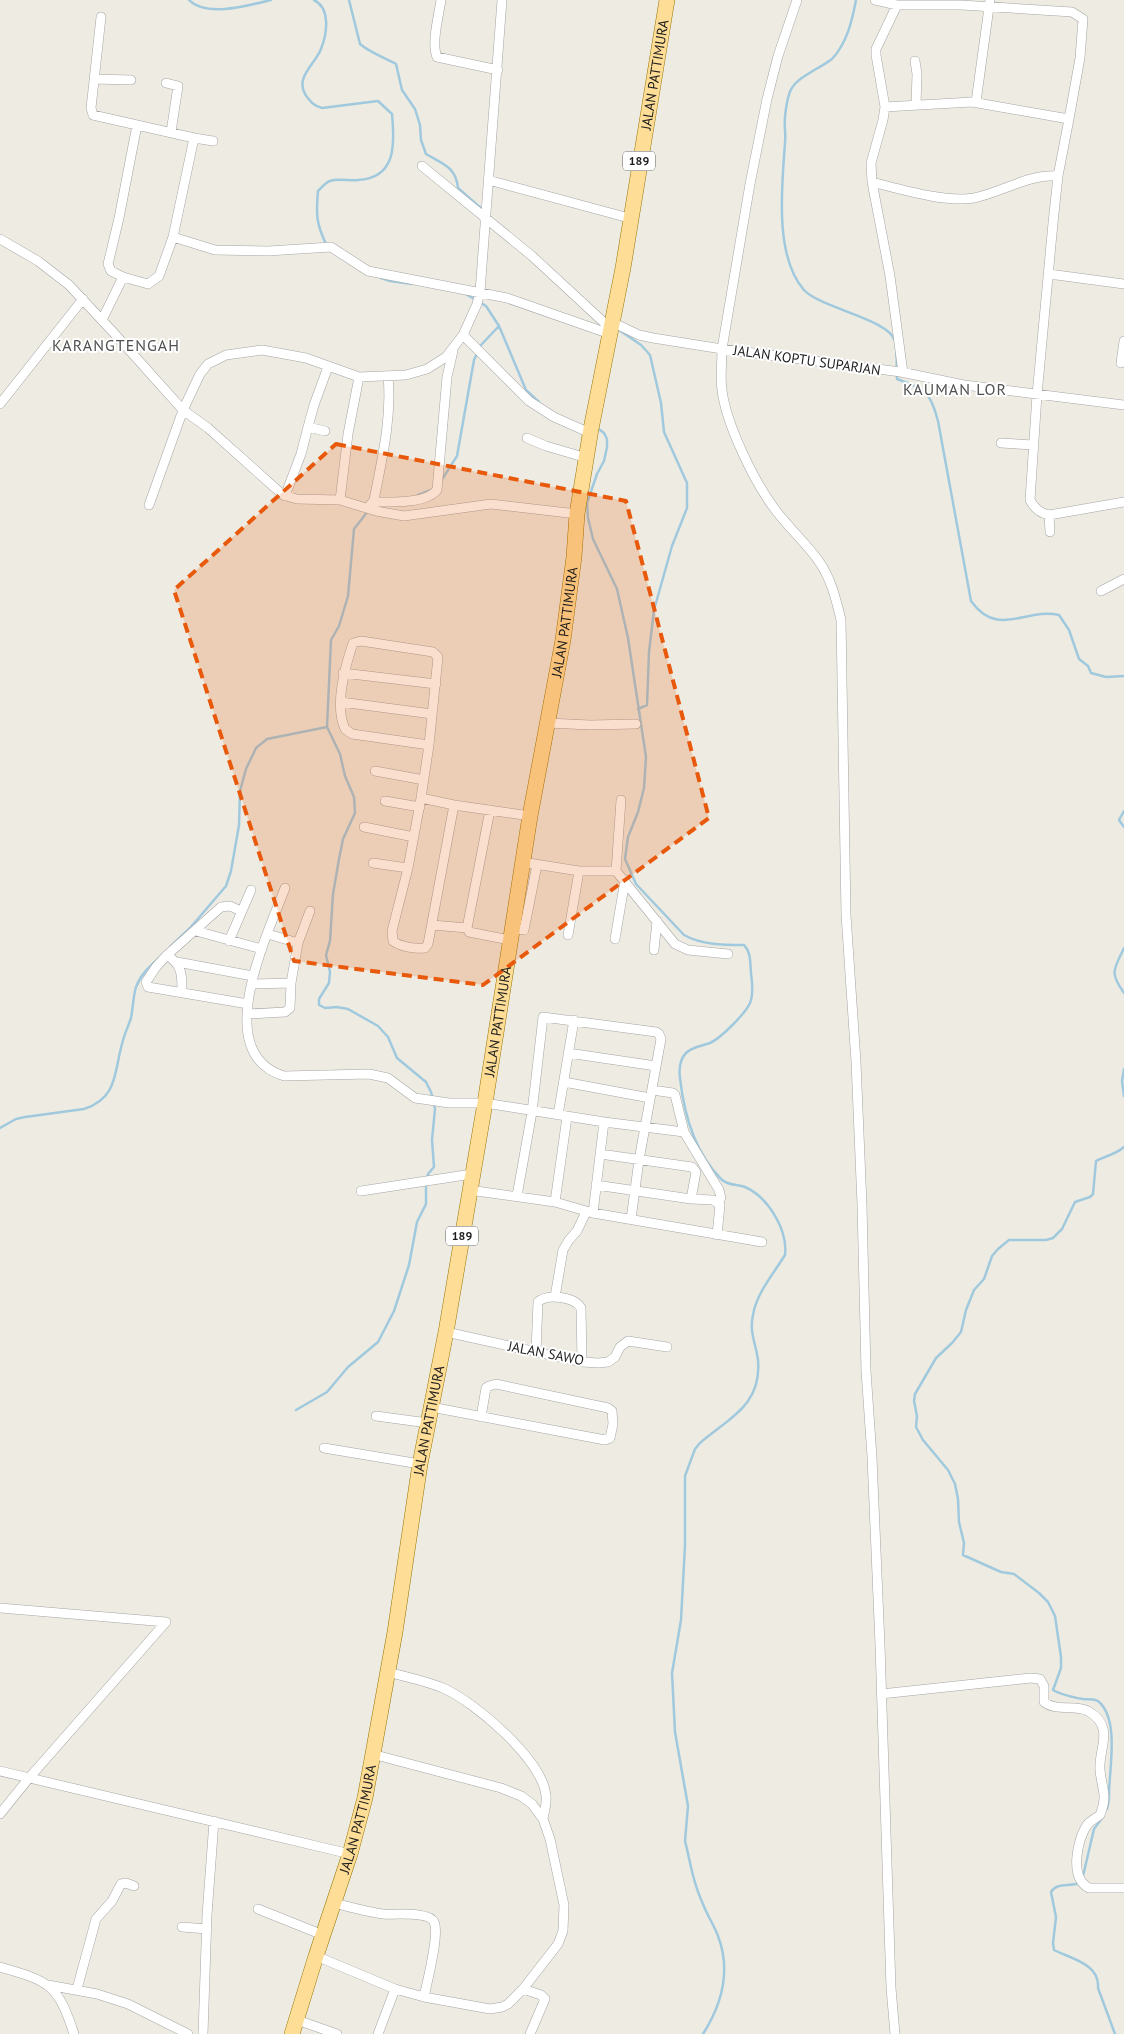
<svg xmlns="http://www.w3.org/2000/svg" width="1124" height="2034" font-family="'PT Sans',sans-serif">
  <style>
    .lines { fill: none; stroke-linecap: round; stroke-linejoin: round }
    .stream { stroke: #a1c9de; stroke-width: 2.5 }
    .minor-casing { stroke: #a4a4a4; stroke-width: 10 }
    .primary-casing { stroke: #957400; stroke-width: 16 }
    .minor { stroke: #fff; stroke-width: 9 }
    .primary { stroke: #fedd97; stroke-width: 15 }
    .marked { fill: #e8590c; fill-opacity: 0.2; stroke: #e8590c; stroke-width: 4; stroke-dasharray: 10 6; stroke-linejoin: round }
    .labels { text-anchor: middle; stroke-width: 4; stroke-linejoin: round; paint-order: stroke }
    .shield { fill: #fff; stroke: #616161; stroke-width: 1 }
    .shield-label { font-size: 12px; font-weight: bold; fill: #1d1d1d }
    .street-label { font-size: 14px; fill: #1d1d1d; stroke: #fff }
    .quarter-label { font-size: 16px; letter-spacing: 1px; fill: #505050; stroke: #fff }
  </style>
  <rect width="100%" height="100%" fill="#eeece2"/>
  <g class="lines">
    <path class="stream" d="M189 0C206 18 250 5 271 0
      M314 0C331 8 327 34 321 49 315 65 293 78 307 97 312 103 314 106 322 108L378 101 392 114C395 145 396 178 358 180 350 181 338 178 330 181 326 182 321 188 318 191 316 214 316 223 326 244
      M349 0 360 44C369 52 385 58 396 64L402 90 415 109 420 125 421 140 426 154C443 164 456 167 458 188L483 210
      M856 0C852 21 847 43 832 59 827 63 821 66 816 69 791 84 788 87 785 117 784 125 786 134 785 143 782 185 774 256 804 290 820 308 889 319 895 341 898 352 896 367 897 379 925 390 930 390 938 421L971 601C998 639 1026 607 1059 615L1069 630 1079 659 1088 666 1091 673 1106 677 1124 676
      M381 278 390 281 412 284
      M464 293 486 306 499 326 526 390 539 402
      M616 328 641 345 650 355 661 403 664 432 687 483V508L672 546 654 610 649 652 647 705 638 709
      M596 427 604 433 607 439V447L604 461 597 474 587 503 588 518 593 539 617 589 628 638 646 757 644 788 638 812 628 837 625 859 636 884 684 935C702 945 723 945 744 945 751 952 750 962 751 973 752 982 754 994 750 1003 745 1014 721 1038 710 1043 702 1046 692 1047 686 1053 679 1060 679 1070 680 1078 684 1114 695 1153 721 1179 728 1186 737 1184 745 1187 768 1197 788 1230 785 1255 774 1273 756 1294 753 1315 749 1332 756 1344 758 1360 762 1405 729 1418 700 1443L695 1449 685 1476V1545L681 1620 672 1673 675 1732 688 1806 685 1841 687 1849C691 1868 695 1887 703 1904 707 1915 714 1925 718 1936 731 1970 722 2004 703 2034
      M441 481 457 456 474 360 481 345 499 326
      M418 495 431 490
      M327 727 340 754 345 776 354 797 355 813 343 839 339 859 333 894 330 941 326 955 330 972 329 983 319 999V1005L325 1008 337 1007 348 1009 378 1026 388 1037 397 1058 426 1082 431 1092 435 1109 432 1140 434 1167 428 1174 427 1178
      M1124 811 1119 820 1124 827
      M171 946 190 928 226 886 231 871 239 825 240 791 246 769 256 748 267 739 327 727 331 640 339 626 348 596 354 529 368 511
      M1124 948C1114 970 1109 972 1124 993
      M1124 1069 1122 1081 1124 1096
      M0 1128 16 1119 25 1117 84 1109C118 1098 114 1072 122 1044 124 1035 128 1027 131 1018 133 1008 133 997 136 987 141 974 150 966 160 957
      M296 1410 327 1392 348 1367 378 1342 394 1311 409 1265 417 1222 426 1204V1183
      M1107 1809 1109 1799C1108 1773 1121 1720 1098 1701 1093 1698 1088 1700 1083 1699 1075 1698 1060 1694 1053 1690L1061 1668V1657L1055 1616 1048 1602 1039 1593 1014 1574 1001 1572 963 1555 964 1543 959 1522 958 1499 955 1484 948 1470 923 1440 916 1427 917 1416 914 1401 915 1394 936 1358 952 1343 961 1332 966 1310 974 1290 984 1279 992 1256 998 1249 1009 1240H1046L1053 1238 1062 1229 1075 1202 1090 1197 1093 1194 1096 1161C1105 1156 1117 1154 1124 1147
      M1083 1876 1094 1829 1102 1818
      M1079 1883C1070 1887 1057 1882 1051 1892L1056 1917 1053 1943 1054 1950C1072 1959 1100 1964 1098 1988L1115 2034"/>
    <g class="minor-casing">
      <path id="minor" d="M441 0C439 15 431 43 437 57L498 70
        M797 0 778 56 767 99 750 184 722 349C722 363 720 377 722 390 726 424 754 481 774 508 787 526 805 542 818 560 831 578 836 599 841 620L846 915 856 1062 862 1205 866 1371 872 1457 880 1645 891 1988 895 2034
        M875 0 897 5H961L1072 12 1083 19 1080 58 1069 119 972 102 885 107
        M897 5 876 49V55L885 107 883 120 871 163 872 182 890 276 903 373
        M101 17 91 108 93 115 194 138 173 237 159 276 148 284 123 277 102 320
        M915 61 917 74 916 104
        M94 79 131 80
        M166 83 178 86 171 132
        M976 102 990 0
        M1069 119 1058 176 1053 223 1037 395 1030 500C1034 508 1039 513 1049 515L1124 502
        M194 138 213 141
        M422 166 532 256 611 329
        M488 180 629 218
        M872 182C900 189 946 203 974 198 1003 192 1028 174 1058 176
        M173 237 215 250 268 251 331 247 368 271 507 298 610 334
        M0 239 38 261 69 285 113 332 183 410 208 428 283 495 297 499 340 500 376 511 404 516 491 504 577 514
        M1049 274 1124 284
        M123 277 111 271 108 264 119 218 137 125
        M612 322 639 335 653 338 722 349 901 372 964 385 1124 405
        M463 335 529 401 554 417 590 433
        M1121 363 1124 341
        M0 404 83 299
        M325 431 308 427 314 405 328 367
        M527 438 546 446 587 458
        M1001 443 1033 445
        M285 496 301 454 308 427
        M340 500 348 434 359 377
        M374 502C391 502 426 504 437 490L447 377 453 351
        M149 505 183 410 200 374 208 364 226 355 262 350 306 358 359 377 406 375 427 369 446 357 463 335 477 304 480 292 502 0
        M370 505 374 500C382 459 392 418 388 376
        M1049 515 1050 532
        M1101 591 1124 579
        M343 673 436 684
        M341 702 432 714
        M548 723 590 725 636 724
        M429 745 352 734 345 729C334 705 345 667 353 643L361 641 433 652 438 657 429 745 421 798 454 805 530 816
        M375 771 424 780
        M421 798 408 868 392 931 393 941C401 947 415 949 425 948L428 944 454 805
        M385 801 420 807
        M364 827 414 837
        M522 862 579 871H616L675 944 688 950 728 954
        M373 863 408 868
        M616 871 621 800
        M285 888C268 934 209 1053 284 1076L369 1074 388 1078 415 1098 422 1099 449 1103H485L604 1122 684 1132
        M432 925 467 928 490 810
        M467 928 469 932 510 940
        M512 928 524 930 537 865
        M196 931 262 949
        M568 935 579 871
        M615 939 625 880
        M229 941 251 890
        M298 943 310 911
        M654 950 657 921
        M167 955 156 967 146 982 148 987 248 1004
        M177 962 253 976
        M252 984 291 983
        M182 991C182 974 182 965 167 955L221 907 230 906 241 911
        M247 1014 285 1012 290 1008 291 983 298 943 268 934
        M568 1053 656 1066
        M564 1082 650 1098
        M652 1090 673 1093 675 1095 684 1132 719 1190 721 1198 717 1203
        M558 1115 574 1020
        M600 1154 692 1167 696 1172 691 1199
        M596 1185 691 1199 713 1200 720 1205 717 1235
        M469 1190 555 1202 593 1213 762 1242
        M361 1191 472 1174
        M517 1196 532 1112 543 1017 656 1032 659 1034 661 1039 639 1160 631 1219
        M555 1202 567 1117
        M593 1213 604 1122
        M555 1297 563 1250 569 1240 577 1231 586 1212
        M446 1332 582 1362 598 1363 608 1362 615 1357 620 1347 628 1341 667 1347
        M536 1352 538 1302C547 1293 575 1297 581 1308L582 1362
        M431 1407 605 1440 610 1438 613 1424 612 1411 608 1408 496 1384 489 1386 486 1388 481 1417
        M376 1416 428 1423
        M324 1448 420 1464
        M0 1608 166 1622 29 1778 0 1814
        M388 1672C406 1677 426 1681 443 1688 475 1702 543 1760 546 1796 547 1804 544 1812 543 1819
        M881 1694 1031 1678 1040 1679 1044 1686V1702C1057 1712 1075 1704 1088 1711 1116 1727 1098 1749 1100 1770 1102 1791 1108 1794 1100 1815 1096 1818 1090 1821 1087 1825 1077 1840 1069 1878 1089 1888H1124
        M0 1771 350 1854
        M334 1903C350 1907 367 1912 383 1914 394 1915 429 1911 434 1922 440 1933 427 1982 424 1997
        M258 1909 323 1935
        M182 1927 207 1929
        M316 1956 395 1989 424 1997 490 2009 502 2007 508 2004 523 1989 558 1944 563 1931 564 1905 550 1839 543 1819 532 1804 521 1796 501 1788 372 1754
        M0 1967C49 1981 58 1984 74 2034
        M48 1985 97 1994 128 2004 188 2034
        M77 1989 96 1919 112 1901 121 1884 126 1883 134 1886
        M523 1989 541 1995 545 1999 530 2034
        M297 2020 337 2034
        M203 2034 207 1915 214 1821
        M378 2034 395 1989"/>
    </g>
    <g class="primary-casing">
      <g id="primary">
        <path id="s1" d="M292 2034 316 1956 350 1854 365 1798 395 1632 420 1464 446 1332 485 1103 530 816 563 640 574 557 577 514 591 429 623 268 667 0"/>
      </g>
    </g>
    <use href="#minor" class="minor"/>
    <use href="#primary" class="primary"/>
  </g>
  <path class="marked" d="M336 444 626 501 709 818 483 985 294 961 174 590Z"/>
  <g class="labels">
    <g class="shield">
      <rect x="623" y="151.5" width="32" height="19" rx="4"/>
      <rect x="446" y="1226.5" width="32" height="19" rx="4"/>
    </g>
    <g class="shield-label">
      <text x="639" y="165">189</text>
      <text x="462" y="1240">189</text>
    </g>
    <g class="street-label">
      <text dy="5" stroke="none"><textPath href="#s1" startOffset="1995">JALAN PATTIMURA</textPath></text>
      <text transform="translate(807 360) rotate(8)" y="5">JALAN KOPTU SUPARJAN</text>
      <text dy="5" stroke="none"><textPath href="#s1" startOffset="1440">JALAN PATTIMURA</textPath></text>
      <text dy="5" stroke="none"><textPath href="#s1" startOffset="1035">JALAN PATTIMURA</textPath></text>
      <text transform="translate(546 1353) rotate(11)" y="5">JALAN SAWO</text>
      <text dy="5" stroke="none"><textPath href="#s1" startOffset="630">JALAN PATTIMURA</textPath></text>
      <text dy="5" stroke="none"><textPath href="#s1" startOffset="225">JALAN PATTIMURA</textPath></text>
    </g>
    <g class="quarter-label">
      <text x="116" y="351">KARANGTENGAH</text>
      <text x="955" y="395">KAUMAN LOR</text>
    </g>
  </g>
</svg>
